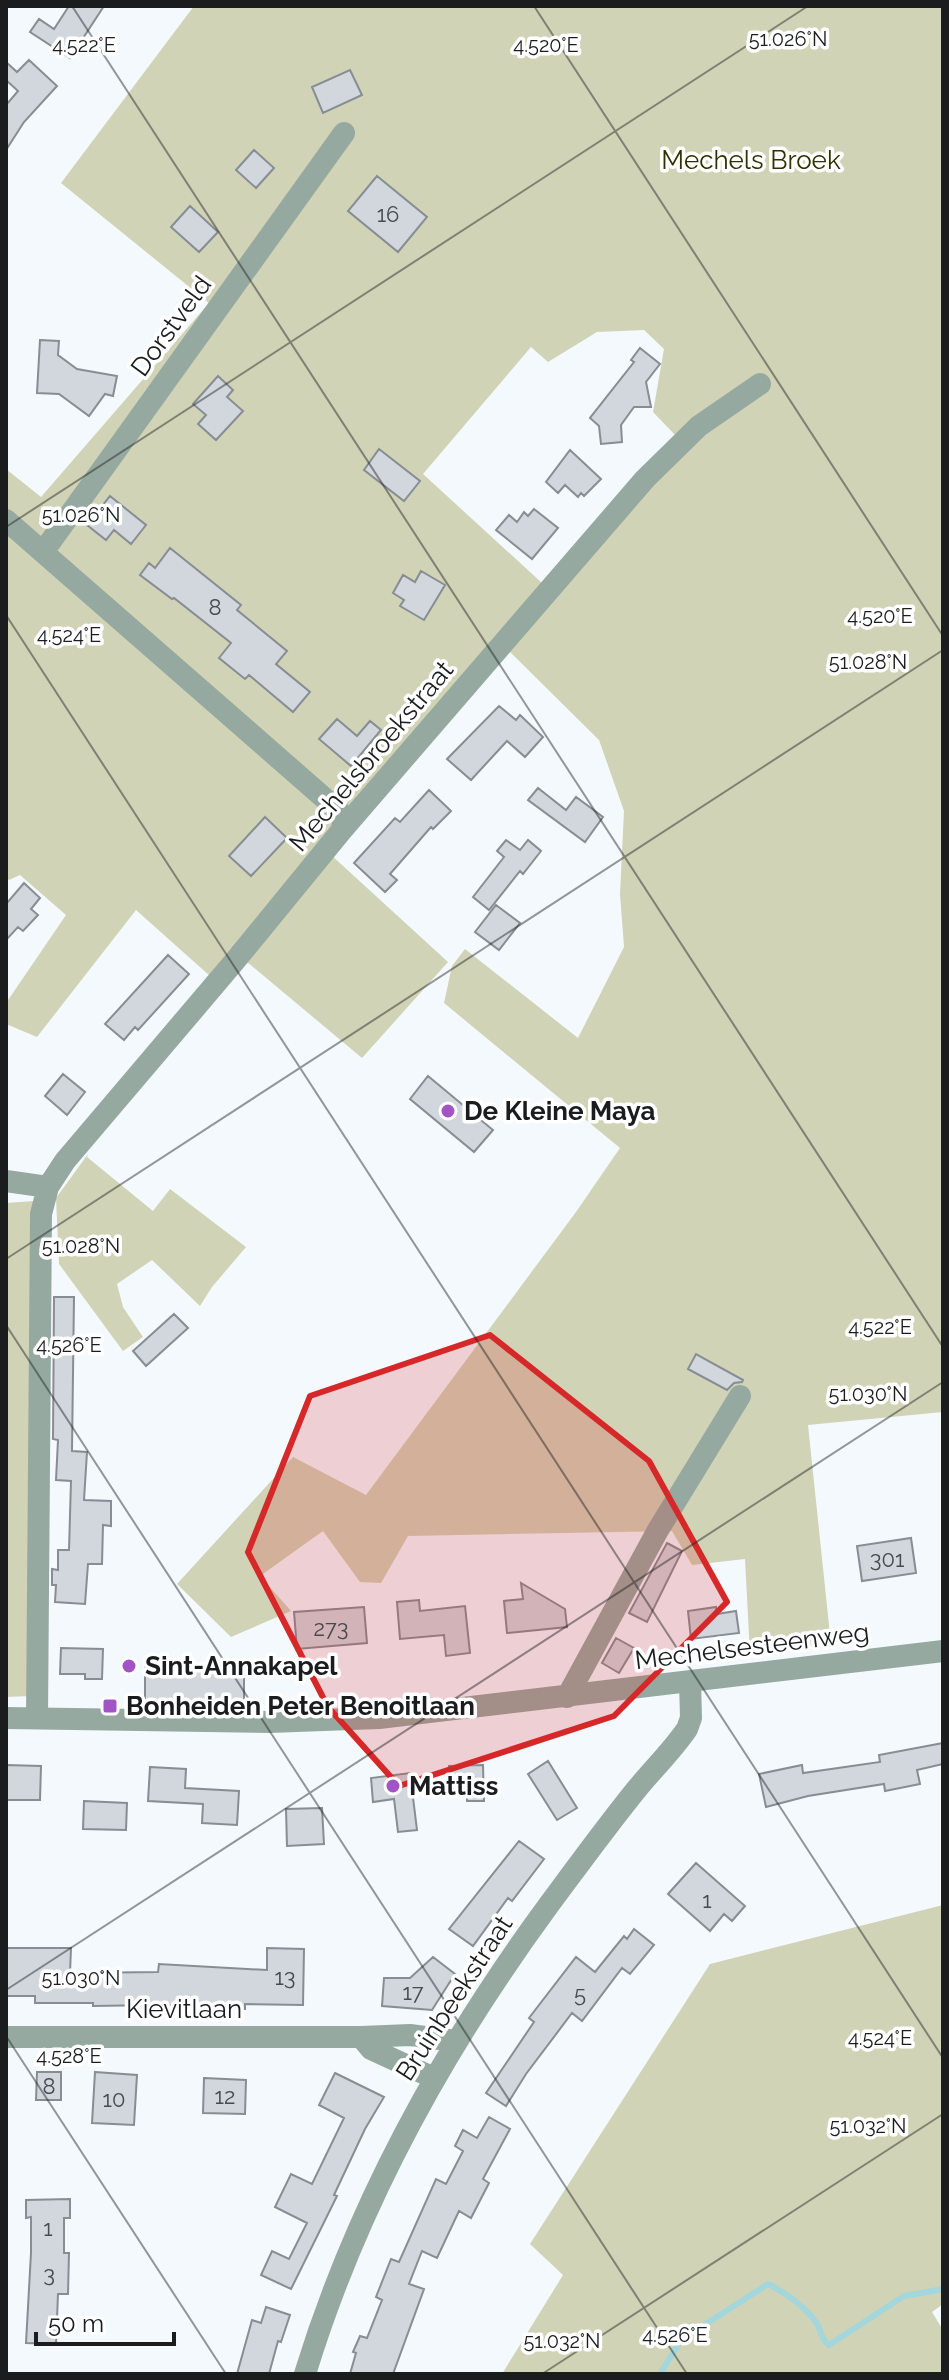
<svg xmlns="http://www.w3.org/2000/svg" width="949" height="2380" font-family="Raleway,sans-serif">
  <style>
    .green { fill: #d1d3b6; fill-rule: evenodd }
    .lines { fill: none; stroke-linecap: round; stroke-linejoin: round }
    .stream { stroke: #a3d7db; stroke-width: 6 }
    .building { fill: #d1d7dd; stroke: #878d93; stroke-width: 2 }
    .minor { stroke: #96a9a1; stroke-width: 22 }
    .tertiary { stroke: #96a9a1; stroke-width: 22 }
    .marked { fill: #d62828; fill-opacity: 0.2; stroke: #d62828; stroke-width: 6; stroke-linejoin: round }
    .ticks { fill: none; stroke: #1a1c1e; stroke-width: 2; stroke-opacity: 0.45 }
    .poi-dot { fill: #a253c4; stroke: #fff; stroke-width: 3 }
    .labels { text-anchor: middle; stroke-width: 7; stroke-linejoin: round; paint-order: stroke }
    .number-label { font-size: 22px; fill: #484b4e }
    .park-label { font-size: 26px; fill: #303100; stroke: #fff }
    .street-label { font-size: 26px; fill: #1a1c1e; stroke: #fff }
    .poi-label { font-size: 26px; font-weight: bold; fill: #1a1c1e; stroke: #fff; text-anchor: start }
    .ticks-label { font-size: 20px; text-anchor: middle; fill: #1a1c1e; stroke: #fff; stroke-width: 7; stroke-linejoin: round; paint-order: stroke }
  </style>
  <rect width="100%" height="100%" fill="#f4f9fe"/>
  <path class="green" d="M194 6H943V1412L808 1425 831 1644 750 1655 745 1559 692 1565 672 1531 408 1536 381 1583 360 1582 323 1531 260 1576 291 1611 231 1637 177 1584 293 1457 366 1495 576 1212 620 1148 444 1003 452 966 465 949 578 1038 624 947 620 894 624 811 599 740 499 641 318 843 448 962 362 1058 247 962 210 976 136 910 37 1037 6 1024V1003L66 915 20 875 9 880 6 877V469L41 497 209 303 61 183ZM644 330 664 349 653 412 676 436 542 583 423 474 531 347 548 362 597 332Z
    M88 1154 87 1157 153 1211 170 1189 246 1247 212 1287 200 1306 152 1260 117 1284 123 1307 143 1337 123 1351 59 1264 56 1198Z
    M34 1201 31 1696 6 1697V1203Z
    M943 1905V2304L932 2312 943 2330V2374H502L563 2275 530 2244 710 1964Z"/>
  <g class="lines">
    <path class="stream" d="M660 2374 681 2340 768 2284C785 2292 805 2307 816 2322 822 2331 820 2339 829 2345L904 2296 943 2289"/>
  </g>
  <path class="building" d="M69 6H104L70 58 30 32 39 19 54 29Z
    M29 60 57 86 24 122 6 150V105L18 91 6 80V62L17 72Z
    M350 70 362 95 323 113 312 87Z
    M254 150 274 168 256 188 236 170Z
    M377 176 427 217 398 252 348 211Z
    M190 206 218 232 199 252 171 227Z
    M40 340 59 341 58 355 77 369 117 376 113 396 105 394 89 416 59 394 37 393Z
    M640 348 660 364 646 382 651 407H634L621 425 622 442 601 444 599 426 590 418 634 362 631 360Z
    M218 376 233 390 227 397 243 411 216 440 198 424 206 415 193 404Z
    M379 449 420 481 404 501 364 470Z
    M570 450 601 479 584 496 581 493 578 497 565 485 558 493 546 482Z
    M110 496 146 525 131 544 114 530 106 540 87 525Z
    M534 509 558 528 532 559 496 530 509 515 517 522 524 512 528 516Z
    M170 548 241 605 237 610 287 651 276 664 310 692 293 712 249 675 245 679 219 658 231 643 174 598 172 599 140 575 149 563 155 568Z
    M421 571 445 585 424 620 400 606 404 600 393 593 403 575 415 582Z
    M499 706 516 720 520 715 543 737 525 757 507 741 471 780 447 759Z
    M337 719 357 736 370 721 381 730 351 766 319 739Z
    M538 788 566 810 576 797 603 817 585 842 528 800Z
    M429 790 451 811 433 829 431 827 390 874 397 880 385 892 354 863 395 818 400 822Z
    M265 817 287 838 251 876 229 856Z
    M506 840 520 850 528 840 541 851 523 874 520 871 489 910 473 897 504 857 497 851Z
    M24 883 40 898 31 909 38 915 23 931 18 927 6 940V904Z
    M496 905 520 923 499 950 475 932Z
    M168 955 189 974 138 1030 135 1027 124 1040 105 1024Z
    M63 1074 85 1092 67 1115 45 1096Z
    M428 1076 493 1130 474 1152 410 1099Z
    M54 1297H74L72 1451 87 1452 84 1500 111 1501V1526L103 1525 102 1564H88L85 1604 55 1602 56 1585H52V1569L58 1570V1550H69L71 1481 56 1480 58 1440 53 1439Z
    M174 1314 188 1328 146 1366 133 1351Z
    M696 1354 743 1380 742 1382 734 1383 727 1390 688 1369Z
    M911 1538 916 1573 862 1581 857 1546Z
    M667 1543 682 1551 647 1622 629 1613Z
    M521 1583 565 1609 567 1627 507 1633 504 1601 523 1599Z
    M419 1600 420 1611 465 1606 470 1653 446 1656 444 1635 400 1639 397 1602Z
    M364 1607 367 1643 297 1649 294 1612Z
    M716 1607 717 1614 736 1611 739 1633 691 1639 688 1611Z
    M616 1638 634 1648 619 1673 602 1663Z
    M61 1648 103 1649 102 1679H85V1674H60Z
    M212 1665V1672L244 1671V1704L145 1705V1666Z
    M943 1743V1764L917 1770 920 1784 885 1791 884 1784 808 1796 766 1807 759 1774 802 1765 803 1773 880 1762 879 1755Z
    M548 1761 577 1808 557 1820 528 1774Z
    M6 1765 41 1766 40 1800H6Z
    M483 1765 484 1801H467V1786L450 1787 449 1766Z
    M150 1767 186 1769 185 1788 239 1791 237 1825 202 1823 203 1804 148 1801Z
    M410 1773 417 1830 398 1832 394 1799 373 1802 371 1778Z
    M84 1801 127 1803 126 1830 83 1829Z
    M322 1808 324 1844 287 1846 286 1809Z
    M519 1841 544 1859 512 1901 508 1898 473 1946 449 1929Z
    M696 1863 745 1906 732 1921 724 1914 710 1931 668 1894Z
    M634 1929 654 1945 630 1974 622 1968 582 2021 572 2013 526 2074 506 2106 486 2093 534 2022 529 2018 576 1957 595 1972 624 1936 627 1939Z
    M6 1948H71L70 1973 158 1972 159 1964 267 1970V1948L304 1949 303 2005 245 2004V2009L157 2005 93 2006V2003H35V1996H6Z
    M433 1957 455 1974 432 2010 382 2006 384 1978H410Z
    M37 2072H61V2100H36Z
    M95 2072 137 2075 134 2125 92 2123Z
    M335 2073 384 2097 365 2129 334 2195 337 2196 291 2289 261 2275 272 2251 289 2259 307 2223 275 2207 291 2174 312 2184 344 2118 319 2105Z
    M204 2078 246 2080 245 2114 203 2113Z
    M489 2117 510 2129 483 2179 489 2183 471 2218 459 2211 437 2258 422 2251 409 2284 424 2289 393 2374H350L356 2353 353 2352 360 2336 367 2338 382 2300 376 2297 391 2259 399 2262 436 2179 446 2184 463 2151 455 2146 463 2130 477 2138Z
    M70 2199V2218H64V2253H69L68 2294H58L56 2344 26 2343 31 2253V2217L26 2218V2200Z
    M266 2307 290 2315 281 2342 278 2341 269 2374H237L252 2320 261 2323Z"/>
  <g class="lines">
    <path class="minor" d="M6 520 339 811 343 820 342 830
      M43 552 344 133
      M6 1181 48 1187
      M567 1697 658 1530 740 1396
      M37 1718 41 1214 48 1187 65 1161 234 962 342 830 645 479 699 426 760 384
      M6 2037H361L410 2035 455 2041
      M361 2037 371 2049 434 2078
      M305 2374C357 2204 443 2049 548 1906 577 1867 606 1827 636 1790 653 1769 672 1751 687 1729L691 1718 690 1682"/>
    <path class="tertiary" d="M6 1718 269 1722 379 1718 943 1651"/>
  </g>
  <path class="marked" d="M490 1335 649 1461 727 1602 614 1716 399 1786 328 1707 248 1552 310 1396Z"/>
  <path class="ticks" d="M72 6 943 1347M534 6 943 636M6 527 808 6M6 615 943 2058M6 1259 943 650M6 1325 687 2374M6 1990 943 1382M6 2036 226 2374M542 2374 943 2114"/>
  <g class="poi-dot">
    <circle cx="448" cy="1111" r="8"/>
    <circle cx="129" cy="1666" r="8"/>
    <rect x="102" y="1698" width="16" height="16" rx="4"/>
    <circle cx="393" cy="1786" r="8"/>
  </g>
  <g class="labels">
    <g class="number-label">
      <text x="388" y="222">16</text>
      <text x="215" y="615">8</text>
      <text x="887" y="1567">301</text>
      <text x="331" y="1636">273</text>
      <text x="707" y="1908">1</text>
      <text x="285" y="1985">13</text>
      <text x="413" y="2000">17</text>
      <text x="580" y="2002">5</text>
      <text x="49" y="2094">8</text>
      <text x="225" y="2104">12</text>
      <text x="114" y="2107">10</text>
      <text x="48" y="2236">1</text>
      <text x="49" y="2282">3</text>
    </g>
    <g class="park-label">
      <text x="751" y="169">Mechels Broek</text>
    </g>
    <g class="street-label">
      <text transform="translate(171 326) rotate(-54)" y="9">Dorstveld</text>
      <text transform="translate(371 756) rotate(-50)" y="9">Mechelsbroekstraat</text>
      <text transform="translate(752 1646) rotate(-7)" y="9">Mechelsesteenweg</text>
      <text transform="translate(454 1998) rotate(-57)" y="9">Bruinbeekstraat</text>
      <text x="184" y="2018">Kievitlaan</text>
    </g>
    <g class="poi-label">
      <text x="464" y="1120">De Kleine Maya</text>
      <text x="145" y="1675">Sint-Annakapel</text>
      <text x="126" y="1715">Bonheiden Peter Benoitlaan</text>
      <text x="409" y="1795">Mattiss</text>
    </g>
  </g>
  <g class="ticks-label">
    <text x="788" y="46">51.026°N</text>
    <text x="84" y="52">4.522°E</text>
    <text x="546" y="52">4.520°E</text>
    <text x="81" y="522">51.026°N</text>
    <text x="880" y="623">4.520°E</text>
    <text x="69" y="642">4.524°E</text>
    <text x="868" y="669">51.028°N</text>
    <text x="81" y="1253">51.028°N</text>
    <text x="880" y="1334">4.522°E</text>
    <text x="69" y="1352">4.526°E</text>
    <text x="868" y="1401">51.030°N</text>
    <text x="81" y="1985">51.030°N</text>
    <text x="880" y="2045">4.524°E</text>
    <text x="69" y="2063">4.528°E</text>
    <text x="868" y="2133">51.032°N</text>
    <text x="675" y="2342">4.526°E</text>
    <text x="562" y="2348">51.032°N</text>
  </g>
  <rect width="949" height="2380" fill="none" stroke="#1a1c1e" stroke-width="16"/>
  <path d="M36 2332v12h138v-12" fill="none" stroke="#1a1c1e" stroke-width="4"/>
  <text x="48" y="2332" font-size="24" fill="#1a1c1e" stroke="#ffffff" stroke-width="6" paint-order="stroke">50 m</text>
</svg>
